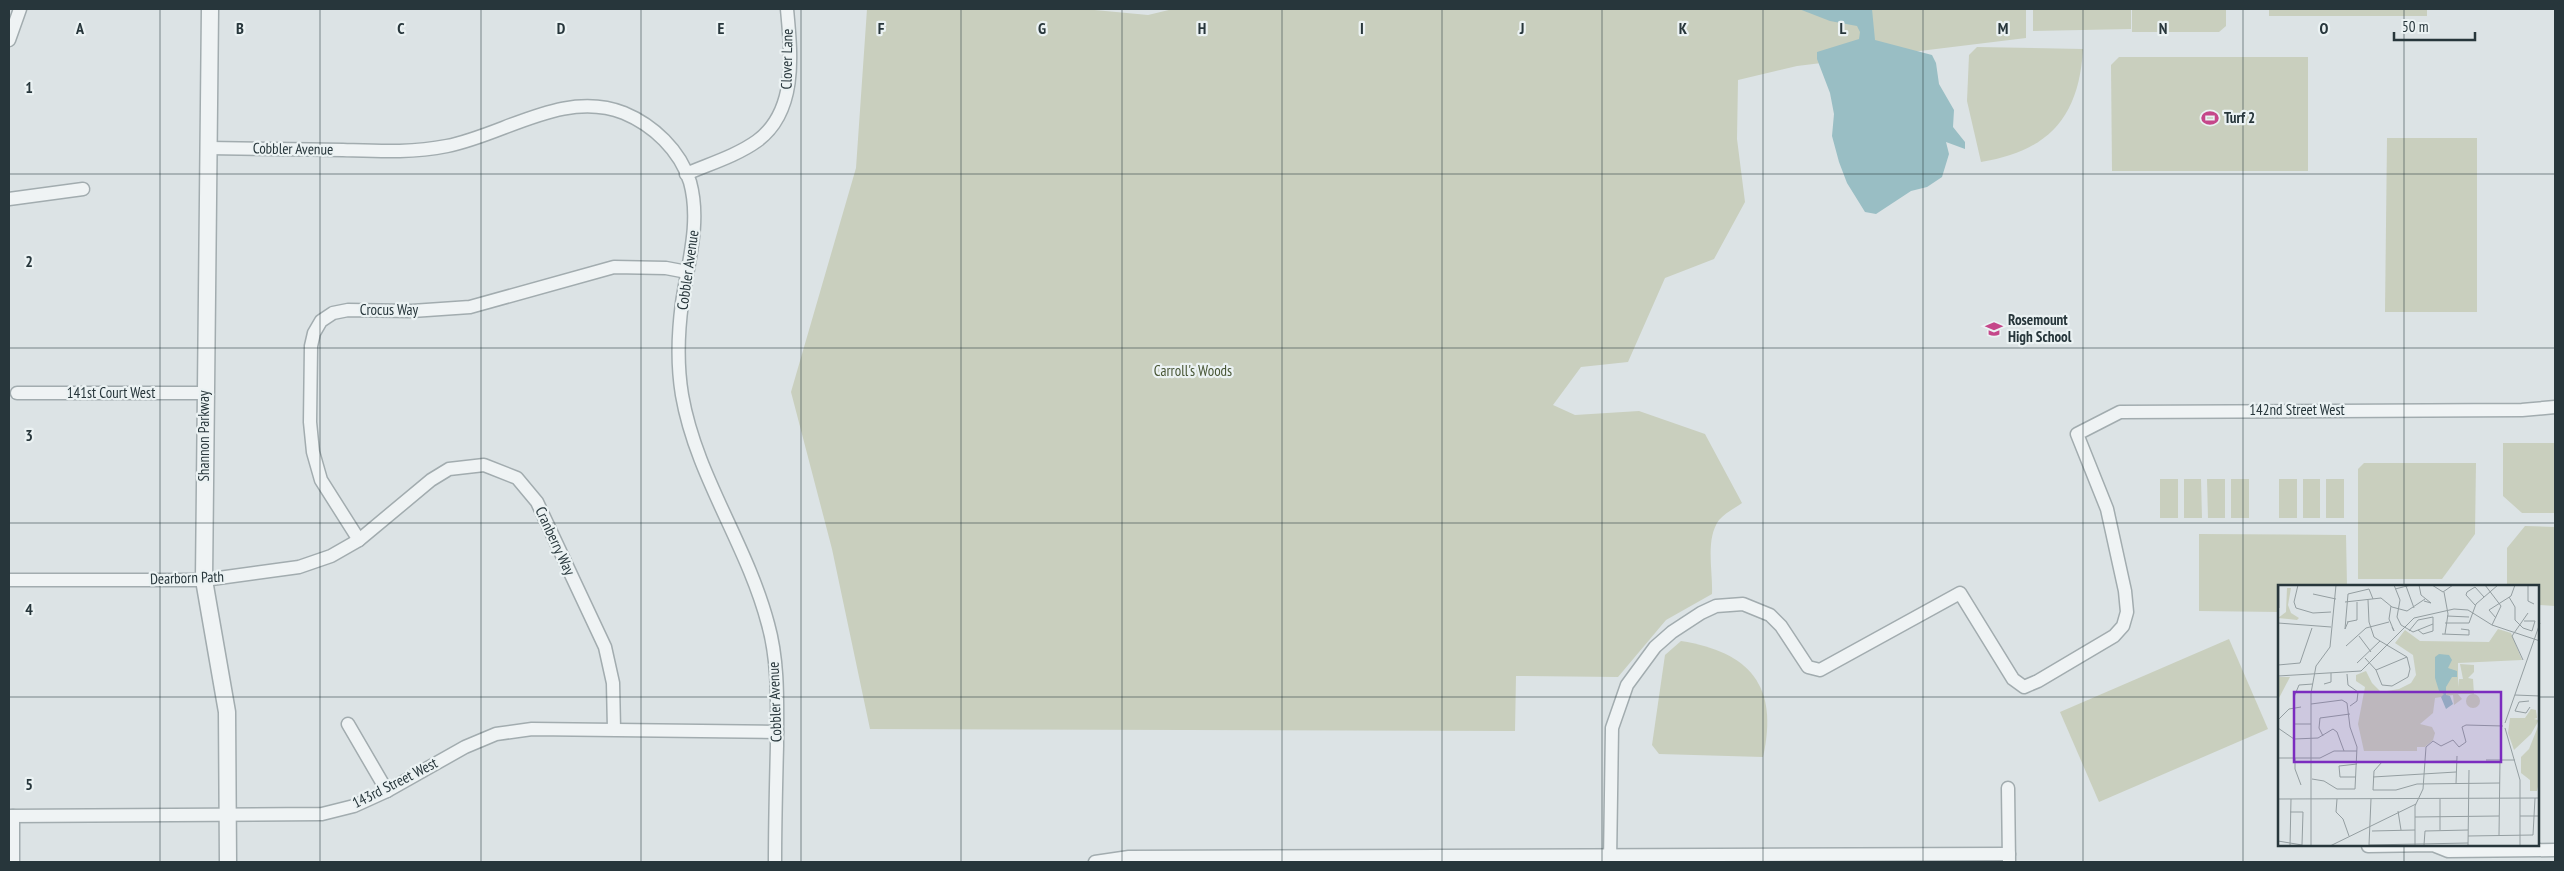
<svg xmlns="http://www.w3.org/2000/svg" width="2564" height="871" font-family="'PT Sans Narrow',sans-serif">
<rect width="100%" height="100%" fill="#dce3e5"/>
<!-- green -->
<g fill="#c9cfbe">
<path d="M867,9H1084L1148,15L1173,9H2026V38L1797,66L1738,80L1737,139L1745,202L1714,259L1665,278L1628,362L1581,367L1553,405L1575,415L1639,411L1705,434L1742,503C1735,508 1725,513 1719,520C1705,539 1713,571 1712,594L1666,620L1618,677L1516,676L1515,731L870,729L832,549L791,392L856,168Z"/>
<path d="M2033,9H2131V29L2033,31Z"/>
<path d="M2132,9H2226V26L2219,32H2132Z"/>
<rect x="2269" y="9" width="158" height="7"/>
<path d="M1977,47L2083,49C2079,117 2049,151 1981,162L1967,101L1969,55Z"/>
<path d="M2119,57H2308V171H2112L2111,65Z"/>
<path d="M2387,138H2477V312H2385Z"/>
<path d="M2503,443H2555V513H2522L2503,496Z"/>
<path d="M2364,463H2476L2475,534L2442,579H2358V469Z"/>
<rect x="2160" y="479" width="18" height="39"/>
<path d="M2184,479H2201L2202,518H2184Z"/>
<path d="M2207,479H2225V518H2208Z"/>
<rect x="2231" y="479" width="18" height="39"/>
<rect x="2279" y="479" width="18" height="39"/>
<rect x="2303" y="479" width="17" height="39"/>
<rect x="2326" y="479" width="18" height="39"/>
<path d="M2525,526L2555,527V606L2538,605V586H2507V548Z"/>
<path d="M2199,534L2346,535L2347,586H2279V612L2199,611Z"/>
<path d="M2229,639L2268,729L2099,802L2060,712Z"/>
<path d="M1681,641C1750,652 1779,686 1763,757L1659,754L1652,745L1665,655Z"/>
</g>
<!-- water -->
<path fill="#99bec4" d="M1799,9H1872L1875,40L1932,55L1936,63L1939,84L1954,110L1953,127L1965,142V149L1946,142L1949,154L1942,177L1927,187L1911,191L1876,214L1865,212L1847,183L1839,162L1832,136L1834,114L1830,93L1817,59V52L1859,39L1860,32L1857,26L1830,21Z"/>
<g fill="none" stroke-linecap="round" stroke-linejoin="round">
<!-- minor casing -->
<g stroke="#a2acaf" stroke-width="15">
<g id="minor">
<path d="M9,40L20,9"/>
<path d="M208,148C253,149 298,149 343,150C377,151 412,153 447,146C504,135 564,89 624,113C653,125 680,150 690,182C701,222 688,263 682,303C678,333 677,365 682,395C696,476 747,544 768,624C779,663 777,705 777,746C776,785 775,823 775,862"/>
<path d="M686,174C709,164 736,156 757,141C798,111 791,53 787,9"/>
<path d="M9,199L83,189"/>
<path d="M17,393H204"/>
<path d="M359,540L321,480L313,452L310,422L311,346L314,333L321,321L333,313L348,310L412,311L470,307L614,267L666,268L687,272"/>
<path d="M9,580H204L299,567L331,556L359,540L431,480L449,469L484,465L517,478L537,502L605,647L613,683L614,729"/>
<path d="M348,724L387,791"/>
<path d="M2008,788L2009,862"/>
<path d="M9,816L322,814L354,806L387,791L465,747L496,734L532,729L777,732"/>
<path d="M2368,846L2433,845L2448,851L2555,850"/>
<path d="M13,862V816"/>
<path d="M1095,862L1129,857L2009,854"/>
<path d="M1610,862L1612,728L1627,685L1655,647L1672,632L1701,613L1716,606L1743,604L1770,615L1781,626L1808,667L1820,670L1960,593L2013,679L2024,687L2038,681L2114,636L2123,626L2127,612L2125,591L2107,509L2077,434L2120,412L2522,410L2555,407"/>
</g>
</g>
<!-- tertiary casing -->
<g stroke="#a2acaf" stroke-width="19">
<path id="tertiary" d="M210,9L204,580L227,712L228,862"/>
</g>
<!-- minor -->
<use href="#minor" stroke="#eff3f4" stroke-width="12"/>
<!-- tertiary -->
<use href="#tertiary" stroke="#eff3f4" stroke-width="16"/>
</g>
<!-- grid -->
<path fill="none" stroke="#27363b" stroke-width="1" stroke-opacity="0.55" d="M160,9V862M320,9V862M481,9V862M641,9V862M801,9V862M961,9V862M1122,9V862M1282,9V862M1442,9V862M1602,9V862M1763,9V862M1923,9V862M2083,9V862M2243,9V862M2404,9V586M9,174H2555M9,348H2555M9,523H2555M9,697H2279M2538,697H2555M2404,845V862"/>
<!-- icons -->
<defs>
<g id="stadium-bare" transform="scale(1.35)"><path d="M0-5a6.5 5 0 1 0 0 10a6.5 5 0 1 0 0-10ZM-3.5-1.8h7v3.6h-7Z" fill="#c5478a" stroke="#ebf2f3" stroke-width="2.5" paint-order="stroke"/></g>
<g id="school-bare" transform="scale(1.35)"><path d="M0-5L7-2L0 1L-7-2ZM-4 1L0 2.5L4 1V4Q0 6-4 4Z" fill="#c5478a" stroke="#ebf2f3" stroke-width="2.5" paint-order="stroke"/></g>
</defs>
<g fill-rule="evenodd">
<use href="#stadium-bare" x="2210" y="118"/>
<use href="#school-bare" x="1994" y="329"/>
</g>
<g text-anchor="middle" stroke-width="4.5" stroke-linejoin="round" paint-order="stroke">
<!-- street labels -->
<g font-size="15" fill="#27363b" stroke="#ebf2f3">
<text transform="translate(787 59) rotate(-89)" y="5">Clover Lane</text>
<text transform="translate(293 149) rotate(1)" y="5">Cobbler Avenue</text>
<text transform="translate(688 270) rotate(-82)" y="5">Cobbler Avenue</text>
<text x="389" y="315">Crocus Way</text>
<text x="111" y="398">141st Court West</text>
<text x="2297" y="415">142nd Street West</text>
<text transform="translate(204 436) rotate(-90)" y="5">Shannon Parkway</text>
<text transform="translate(555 541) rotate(65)" y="5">Cranberry Way</text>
<text transform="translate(187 578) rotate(-2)" y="5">Dearborn Path</text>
<text transform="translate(775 702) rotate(-92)" y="5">Cobbler Avenue</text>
<text transform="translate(395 783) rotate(-27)" y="5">143rd Street West</text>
</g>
<!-- poi labels -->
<g font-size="15" font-weight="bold" fill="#27363b" stroke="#ebf2f3" text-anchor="start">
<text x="2224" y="123">Turf 2</text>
<text x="2008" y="325">Rosemount<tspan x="2008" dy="17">High School</tspan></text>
</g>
<!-- park labels -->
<g font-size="15" fill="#485635" stroke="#ebf2f3">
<text x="1193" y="376">Carroll's Woods</text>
</g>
</g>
<!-- overview -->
<g transform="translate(2278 585)">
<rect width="261" height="261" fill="#dce3e5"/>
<path d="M9,3H13L10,20L13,28L21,33L19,35L0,33L8,27ZM220,44L233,48L244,75L180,78V102L181,94H185L182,79L196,80V87L190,93L195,94L196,109H180L184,114L176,120L175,110L157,113L155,128L142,139L154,142L157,148L155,155L147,162H139V166H86L80,139L87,102L78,96V90L88,86L94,98L103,107L121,104L133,98L138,90L135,70L117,58L127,45L142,56L211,57ZM0,92H12L1,113L0,112ZM188 116a7 7 0 1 1 14 0a7 7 0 1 1-14 0ZM253,124L258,125L259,133L256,134L261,135L253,149L236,165L230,148L232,133H247ZM261,139L262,193L259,206H252V195L243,188V172L251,164Z" fill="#c9cfbe"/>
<path d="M161,69L171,70L174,75L170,83L179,86V92H174L168,102V110L172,111L175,119L168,124L163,112L166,109L161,106L157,93V72Z" fill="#99bec4"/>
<path fill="none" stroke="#949ea1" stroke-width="1" d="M20,0L16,17L18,23L35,28L53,27M116,0L122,15L119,32L123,40L135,47L155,39M141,0L143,10L153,18L146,16M154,0L165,7L175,0M207,0L223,21L214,40M250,0V16L256,19M1,1V23M128,1L136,23M117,4L133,0M166,7L170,29L167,49M35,9L58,14M231,12L237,22V35L245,43L254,46L257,36H246M90,15L91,37L96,52L102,56M67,17L103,13L114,22L129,26L147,14M197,20L188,10L189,7L197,2L206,12M113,21L111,34L116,46L114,42M169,31L191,32M218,33L211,25L233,11L237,0M69,37L79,35V17M70,37L67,44L70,9L91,4L95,14M0,38L53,42M167,38H191L198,19L220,0M131,46L140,35L155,32V46L145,49L140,45M164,49L191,50V45L183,44M81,51L93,67M68,61L88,43L111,37M87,73L98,85L104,100L114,101L130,92L132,84L129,72L102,56M245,75L234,51L250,28M79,78L102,56M0,80L22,78L34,43M98,85L129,72M69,89L70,100L80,107L79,116L72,121M0,91L83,86L136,33L176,24L190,25L214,40L262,56M46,99L53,97V88M237,110L262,111M16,112L21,100L35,99M251,116L241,117L237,126L248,128L252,122M33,119L64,115L69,118L72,142L79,162L77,204H59L46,196L34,194M0,135L11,124L23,122M227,138L262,38M17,139H33M0,143L16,154L40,153L55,144L59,147L66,166M227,143L242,195V261M45,151L41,143L42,133L72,129M0,173H42L56,166H79M17,173V184L23,200M208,175H237M179,176L104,177L96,186L95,205H118L139,199L222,198M78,192H62L61,181L79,179M95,192L178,187M178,199L179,171M0,214L262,213M59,214L58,227L65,234L71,251M93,214L91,260L190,258M120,226L123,245M242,231H262M137,232L221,231M162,245V214M94,246L137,245M221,250L222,176M190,251L255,250L257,213M0,256L24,260L25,227H12M146,260L147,246L190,245M12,261L13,214M33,261V108L38,81L52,62L58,0M52,261L138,219M137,261V221L145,204L148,162L155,156L163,161L175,155L181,162L188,157L184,142L188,140L225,141M190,261L191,185"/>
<path fill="#7b2cbf" fill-opacity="0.15" stroke="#7b2cbf" stroke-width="2.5" d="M16,107H223V177H16Z"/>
<rect width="261" height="261" fill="none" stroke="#27363b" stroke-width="2.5"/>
</g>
<g font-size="16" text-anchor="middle" font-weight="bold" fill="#27363b" stroke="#ebf2f3" stroke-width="4.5" stroke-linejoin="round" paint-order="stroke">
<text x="80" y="34">A</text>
<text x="240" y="34">B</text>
<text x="401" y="34">C</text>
<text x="561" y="34">D</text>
<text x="721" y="34">E</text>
<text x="881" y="34">F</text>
<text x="1042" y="34">G</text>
<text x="1202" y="34">H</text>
<text x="1362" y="34">I</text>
<text x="1522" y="34">J</text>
<text x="1683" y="34">K</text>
<text x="1843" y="34">L</text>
<text x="2003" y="34">M</text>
<text x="2163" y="34">N</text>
<text x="2324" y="34">O</text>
<text x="29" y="93">1</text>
<text x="29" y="267">2</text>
<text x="29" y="441">3</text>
<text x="29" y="615">4</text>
<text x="29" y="790">5</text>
</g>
<!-- border -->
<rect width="2564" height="871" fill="none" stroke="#27363b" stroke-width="20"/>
<!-- scale -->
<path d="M2394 32v8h81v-8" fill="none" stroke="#27363b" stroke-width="2.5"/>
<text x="2402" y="32" font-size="15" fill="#27363b" stroke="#ebf2f3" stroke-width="4" paint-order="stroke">50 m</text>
</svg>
